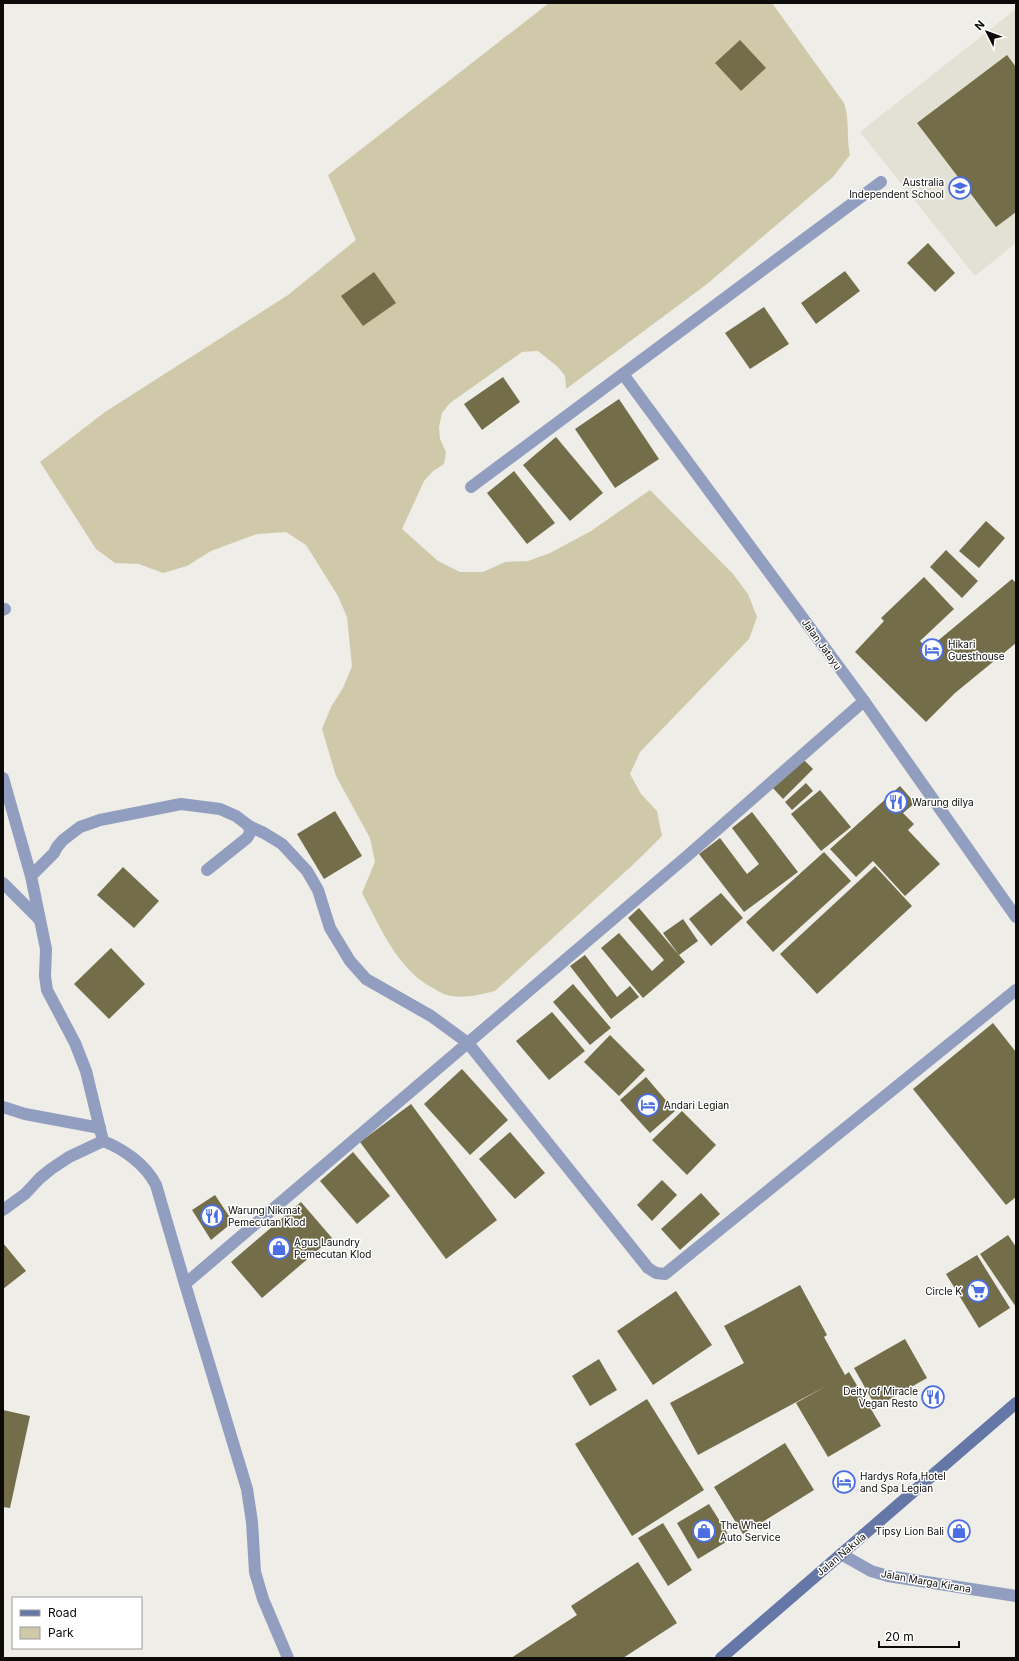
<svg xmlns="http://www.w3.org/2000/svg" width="1019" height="1661" font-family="Inter,sans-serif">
<rect width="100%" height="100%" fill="#eeede7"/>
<!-- built -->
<path fill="#e3e1d4" d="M1016,9V243L975,276L860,132Z"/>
<!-- green -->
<path fill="#cfc9a9" d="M549,3H772L844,103C850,120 846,138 850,155L833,177L707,284L566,389L565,376L558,367L538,351L522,352L450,403L442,413L439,427L440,439L446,452L444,464L433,471L424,481L402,529L438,561L460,572H483L505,562L528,561L550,553L591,531L650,490L733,574L748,594L757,617L749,639L640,752L630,774L641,794L657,811L662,836L638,860L495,991C479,995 463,999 447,995C442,994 437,990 433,988C397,969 381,928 362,893L375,862L370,838L336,776L322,729L331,707L343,688L352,666L347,617L338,596L306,545L286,532L257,534L211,551L187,566L163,573L139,564L115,563L96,549L40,462L105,412L288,295L356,240L328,175Z"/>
<!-- building -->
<g fill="#736d49">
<path d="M740,40L766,68L741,91L715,63Z"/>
<path d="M1007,55L1016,67V212L996,227L917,123Z"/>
<path d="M928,243L955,273L935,292L907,263Z"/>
<path d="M845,271L860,291L816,324L801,303Z"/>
<path d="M374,272L396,303L363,326L341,296Z"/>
<path d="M764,307L789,344L750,369L725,333Z"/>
<path d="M503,377L520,402L482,430L464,404Z"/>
<path d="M619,399L659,459L615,488L575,429Z"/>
<path d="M556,437L603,493L570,521L523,465Z"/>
<path d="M514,471L555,523L527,544L487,493Z"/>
<path d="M986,521L1005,538L979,568L959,551Z"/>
<path d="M946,550L978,581L962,598L930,567Z"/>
<path d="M924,577L954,609L920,641L928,649L1012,579L1016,583V643L955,693L926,722L855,652L884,621L881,618Z"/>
<path d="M801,757L813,769L783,799L771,786Z"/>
<path d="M806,783L813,791L792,810L785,802Z"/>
<path d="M900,786L915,803L903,813L914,824L908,830L940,864L905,896L873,861L856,877L830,849Z"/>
<path d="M820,790L851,827L821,851L791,814Z"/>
<path d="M335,811L362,856L324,879L297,834Z"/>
<path d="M752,812L798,872L744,912L699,854L720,838L747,874L759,864L732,828Z"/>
<path d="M824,852L851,881L773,952L746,922Z"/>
<path d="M875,866L912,906L817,994L780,954Z"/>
<path d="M123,867L159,901L134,928L97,895Z"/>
<path d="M721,893L743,918L711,946L689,919Z"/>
<path d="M639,908L685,962L643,998L601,948L619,933L652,971L664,960L628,918Z"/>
<path d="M683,919L698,941L679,955L663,933Z"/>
<path d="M111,948L145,984L109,1019L74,984Z"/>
<path d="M585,955L617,997L630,986L639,997L611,1019L570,966Z"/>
<path d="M573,984L611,1028L590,1045L553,1002Z"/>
<path d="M552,1012L585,1051L549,1080L516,1041Z"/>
<path d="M993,1023L1016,1052V1197L1006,1205L913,1089Z"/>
<path d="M610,1035L645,1070L619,1096L584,1062Z"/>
<path d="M462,1069L508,1120L470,1155L424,1104Z"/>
<path d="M646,1077L675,1111L650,1133L620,1100Z"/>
<path d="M411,1104L497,1220L446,1259L360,1142Z"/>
<path d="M682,1111L716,1145L687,1175L652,1140Z"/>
<path d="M510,1132L545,1173L515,1199L479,1159Z"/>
<path d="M353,1152L390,1196L357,1224L320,1181Z"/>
<path d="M662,1180L677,1195L652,1221L637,1205Z"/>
<path d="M701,1193L720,1214L680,1250L661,1229Z"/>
<path d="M215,1195L233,1222L211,1240L192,1210Z"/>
<path d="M301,1202L332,1238L262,1298L231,1262Z"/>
<path d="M1008,1235L1016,1247V1307L980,1254Z"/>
<path d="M3,1243L26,1271L3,1289Z"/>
<path d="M977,1255L1010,1308L979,1328L946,1274Z"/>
<path d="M800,1285L827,1335L824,1337L845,1375L849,1372L881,1426L828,1457L796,1403L828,1385L698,1455L670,1403L744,1363L724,1326Z"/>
<path d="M676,1291L712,1345L653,1385L617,1331Z"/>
<path d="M905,1339L927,1378L876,1407L854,1368Z"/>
<path d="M599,1359L617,1390L590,1406L572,1376Z"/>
<path d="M647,1399L704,1490L632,1536L575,1444Z"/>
<path d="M3,1410L30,1416L10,1508L3,1507Z"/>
<path d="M785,1443L814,1490L743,1534L714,1487Z"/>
<path d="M709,1504L731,1539L698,1559L677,1523Z"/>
<path d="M663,1523L692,1570L668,1586L638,1538Z"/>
<path d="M638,1562L677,1623L623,1658H511L577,1615L571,1606Z"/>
</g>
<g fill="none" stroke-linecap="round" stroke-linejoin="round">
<!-- street -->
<g stroke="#919ebf" stroke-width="12">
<path d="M623,374L864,701L1016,917"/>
<path d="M471,487L881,182"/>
<path d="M3,610L5,609"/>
<path d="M3,778L31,876"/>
<path d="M249,826L264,833L282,844L307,871L318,890L330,928L350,961L366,979L431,1016L468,1043L648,1268L656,1273L665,1274L1016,990"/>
<path d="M3,883L40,920"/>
<path d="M3,1107L25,1114L100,1128"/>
<path d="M3,1210L25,1194L40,1178L51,1169L69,1157L103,1141"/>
<path d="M185,1284L156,1185C146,1165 124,1149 103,1141L86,1071L75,1043L47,990L45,976L46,949L31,876L54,853L57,847L63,840L80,827L100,820L181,804L220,809L236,816L249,826L250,833L247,838L207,870"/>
<path d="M841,1554L871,1571L888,1576L1016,1596"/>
<path d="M288,1658L263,1599L255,1572L252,1522L247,1489L185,1284L686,857L864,701"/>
</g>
<!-- secondary -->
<path stroke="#6577a6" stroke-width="12" d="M721,1658L1016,1403"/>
</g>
<!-- icons -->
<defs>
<g id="school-ring" transform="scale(1.15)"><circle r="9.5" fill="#fff" stroke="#4b6ee2" stroke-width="1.5"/><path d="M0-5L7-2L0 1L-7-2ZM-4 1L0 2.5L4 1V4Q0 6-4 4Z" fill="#4b6ee2"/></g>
<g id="hotel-ring" transform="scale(1.15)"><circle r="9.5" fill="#fff" stroke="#4b6ee2" stroke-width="1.5"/><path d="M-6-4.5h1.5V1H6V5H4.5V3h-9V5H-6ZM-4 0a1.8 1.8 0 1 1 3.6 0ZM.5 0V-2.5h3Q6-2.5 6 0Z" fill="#4b6ee2"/></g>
<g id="restaurant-ring" transform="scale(1.15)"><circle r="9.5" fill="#fff" stroke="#4b6ee2" stroke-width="1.5"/><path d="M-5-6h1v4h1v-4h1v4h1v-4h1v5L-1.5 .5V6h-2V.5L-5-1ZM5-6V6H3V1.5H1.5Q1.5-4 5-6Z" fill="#4b6ee2"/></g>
<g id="shop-ring" transform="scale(1.15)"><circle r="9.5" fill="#fff" stroke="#4b6ee2" stroke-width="1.5"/><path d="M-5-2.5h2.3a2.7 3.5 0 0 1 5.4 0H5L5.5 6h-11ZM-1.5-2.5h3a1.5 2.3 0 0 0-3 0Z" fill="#4b6ee2"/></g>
<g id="supermarket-ring" transform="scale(1.15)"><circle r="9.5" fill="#fff" stroke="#4b6ee2" stroke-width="1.5"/><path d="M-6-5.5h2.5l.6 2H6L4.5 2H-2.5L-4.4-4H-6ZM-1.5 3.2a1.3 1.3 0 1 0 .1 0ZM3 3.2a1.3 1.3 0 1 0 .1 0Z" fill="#4b6ee2"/></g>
</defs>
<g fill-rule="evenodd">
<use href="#school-ring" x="960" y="188"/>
<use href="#hotel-ring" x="932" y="650"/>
<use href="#restaurant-ring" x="896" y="802"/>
<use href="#hotel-ring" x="648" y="1105"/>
<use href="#restaurant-ring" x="212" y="1216"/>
<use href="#shop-ring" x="279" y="1248"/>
<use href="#supermarket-ring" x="978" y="1291"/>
<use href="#restaurant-ring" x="933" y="1397"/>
<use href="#hotel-ring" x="844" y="1482"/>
<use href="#shop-ring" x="704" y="1531"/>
<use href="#shop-ring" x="959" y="1531"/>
</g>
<g text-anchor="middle" stroke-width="3" stroke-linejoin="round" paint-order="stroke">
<!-- poi labels -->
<g font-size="10" fill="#0c0b09" stroke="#fff" text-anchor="start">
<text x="944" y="186" text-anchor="end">Australia<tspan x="944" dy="12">Independent School</tspan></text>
<text x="948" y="648">Hikari<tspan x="948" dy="12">Guesthouse</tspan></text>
<text x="912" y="806">Warung dilya</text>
<text x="664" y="1109">Andari Legian</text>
<text x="228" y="1214">Warung Nikmat<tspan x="228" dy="12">Pemecutan Klod</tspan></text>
<text x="294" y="1246">Agus Laundry<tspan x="294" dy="12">Pemecutan Klod</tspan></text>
<text x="962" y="1295" text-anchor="end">Circle K</text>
<text x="918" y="1395" text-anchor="end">Deity of Miracle<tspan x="918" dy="12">Vegan Resto</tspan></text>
<text x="860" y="1480">Hardys Rofa Hotel<tspan x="860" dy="12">and Spa Legian</tspan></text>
<text x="720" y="1529">The Wheel<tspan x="720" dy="12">Auto Service</tspan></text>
<text x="944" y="1535" text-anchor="end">Tipsy Lion Bali</text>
</g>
<!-- street labels -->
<g font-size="10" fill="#0c0b09" stroke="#fff">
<text transform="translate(822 644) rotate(54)" y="4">Jalan Jatayu</text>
<text transform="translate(841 1554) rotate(-40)" y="4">Jalan Nakula</text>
<text transform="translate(926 1581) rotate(10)" y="4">Jalan Marga Kirana</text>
</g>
</g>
<!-- border -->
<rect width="1019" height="1661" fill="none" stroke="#0c0b09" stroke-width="8"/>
<!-- legend -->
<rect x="12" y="1597" width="130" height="52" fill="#ffffff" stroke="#9e9d9d"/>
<rect x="20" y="1610" width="20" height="6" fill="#6577a6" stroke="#9e9d9d"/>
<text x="48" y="1617" font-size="12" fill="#0c0b09">Road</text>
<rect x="20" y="1627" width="20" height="12" fill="#cfc9a9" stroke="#9e9d9d"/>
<text x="48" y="1637" font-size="12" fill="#0c0b09">Park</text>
<!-- north arrow -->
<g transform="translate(987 32) rotate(312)" stroke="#ffffff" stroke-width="3" paint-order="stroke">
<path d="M0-3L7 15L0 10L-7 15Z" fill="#0c0b09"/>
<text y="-6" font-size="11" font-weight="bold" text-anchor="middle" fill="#0c0b09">N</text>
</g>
<!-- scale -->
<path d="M879 1641v6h80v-6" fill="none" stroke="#0c0b09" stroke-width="2"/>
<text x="885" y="1641" font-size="12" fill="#0c0b09" stroke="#ffffff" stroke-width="3" paint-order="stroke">20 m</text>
</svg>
